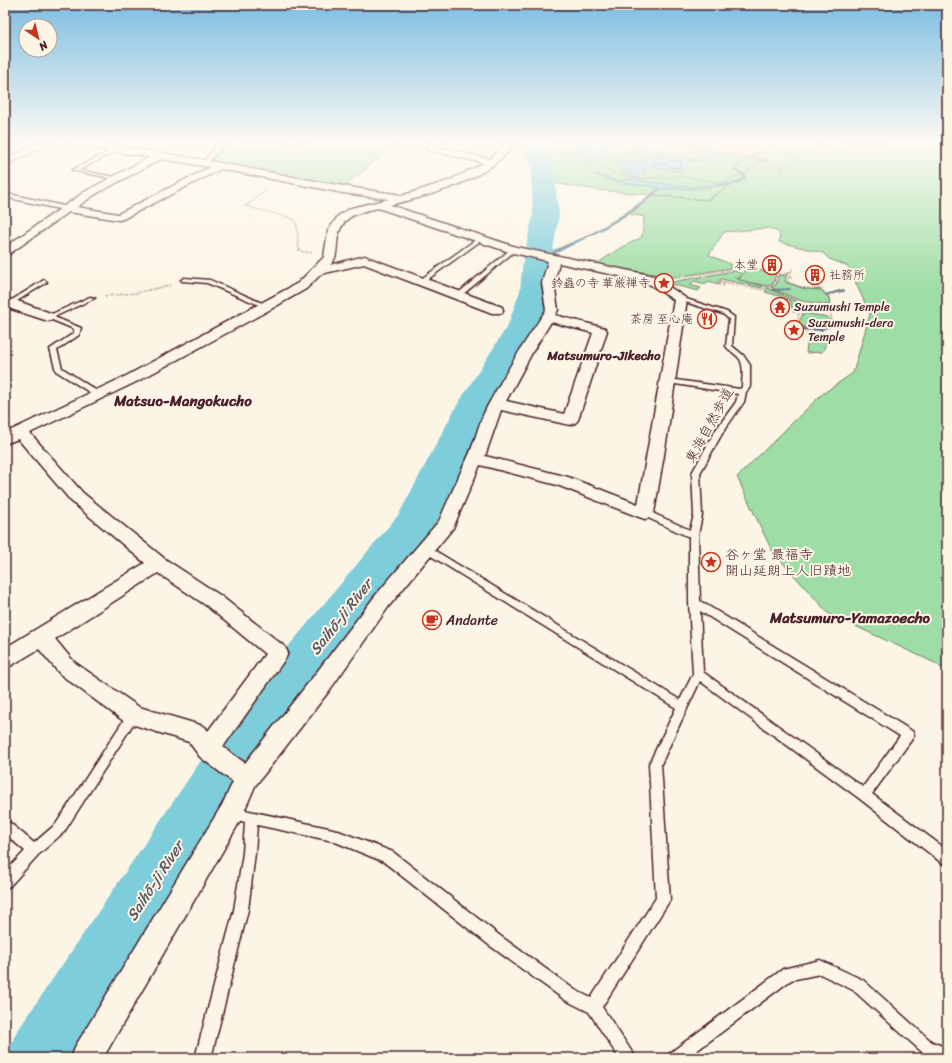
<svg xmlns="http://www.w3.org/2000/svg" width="952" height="1063" font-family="Sriracha,'Klee One',sans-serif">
<rect width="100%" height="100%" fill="#fcf5e5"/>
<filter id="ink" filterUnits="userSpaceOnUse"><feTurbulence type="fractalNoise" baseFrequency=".025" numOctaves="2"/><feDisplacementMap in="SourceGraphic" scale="8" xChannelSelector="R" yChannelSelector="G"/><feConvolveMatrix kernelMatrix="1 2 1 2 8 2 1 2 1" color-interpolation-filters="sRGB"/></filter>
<g filter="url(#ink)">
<!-- green -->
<g fill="#9edda5" stroke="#747e68">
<path d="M230,142H399L343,187L210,161L224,145Z"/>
<path d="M536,142H716L707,148L762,163L754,156L768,145L761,142H947V672L935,663L829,614L772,551L737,477L821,395L853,373L870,314L848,266L829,259L823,253L779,242L780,233L769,228L724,232L709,255L730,264L731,268L675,277L603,266L598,263L617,250L642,237L644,217L630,214L654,195L708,200L728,187L706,200L598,190L552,183L547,163Z"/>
<path d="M745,269L749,270L750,269L776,274L773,284L767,286L739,280Z"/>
<path d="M734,271L741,273L739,279L734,277L739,280L763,286L762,288L721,279L718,281L720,285L709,281L705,284L694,281L690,285L701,288L698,291L667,283Z"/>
<path d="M787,273L785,282L806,289L821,290L829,298L830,305L802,301L777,291L771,287L776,285L779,275L786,276Z"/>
<path d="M767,288L797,302V312L793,311L790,301L779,296L765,292Z"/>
<path d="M803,313L828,317L834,325L821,329L798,328V325Z"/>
<path d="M808,335L825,336C826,342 826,347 822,352L806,353Z"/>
</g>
<!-- water -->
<path fill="#7ecdda" stroke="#698794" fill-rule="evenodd" d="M575,142H626L604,148L608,151L606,153L608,155L619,156L635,149L645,146L635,142H667L668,143L658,149L661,153L688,160L699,159L696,156L699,153L696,148H700L728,156L729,159L722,161H689L686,164V168C673,177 658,162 644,169L645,172L637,176L641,181L688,187L717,185L716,186L697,189H659L655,187L622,183L606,180L594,174L619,181L633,179V175L623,172L617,162C614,161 611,159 607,158C600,158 597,167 585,162L581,154L577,151ZM649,148L656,152V154C645,161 631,164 620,159V157Z"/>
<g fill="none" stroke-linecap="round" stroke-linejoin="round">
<!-- shore -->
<path stroke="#5f6571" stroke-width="1" d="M658,157L681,162L682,165L676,168L655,163L654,160Z"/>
<!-- stream -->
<g fill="#698794" fill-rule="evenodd">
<path d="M687,142H691L698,148L695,149Z"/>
<path d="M762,147L765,148L753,157L768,160V162L765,163L764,161L750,158L736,169L745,174L747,178C739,186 727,187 716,186V184H717L732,183L743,178L742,176L732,169Z"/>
<path d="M658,188L661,189L633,212L602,230L539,262L535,261C546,252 568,244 582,238C609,224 634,208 658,188Z"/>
<path d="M789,288L791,289V290L773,291L771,290L773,289Z"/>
<path d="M843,289L845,290V291L827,295L825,294Z"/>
<path d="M792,326L821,327L824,329L821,331L790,329L789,328Z"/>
</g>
<!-- river -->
<path fill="#7ecdda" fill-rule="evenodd" d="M518,142H540L553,166L559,215L551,261L550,291L540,325L492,407L436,523L430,534L274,743L82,1058H5L16,1033L236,709L399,514L456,407L508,325L520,291L523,261L533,215L531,166Z"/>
<!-- lane casing -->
<g stroke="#4a1f2b" stroke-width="3">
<g id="lane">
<path d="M16,142H23L5,150V147Z"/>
<path d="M222,142H228L220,148L207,164H203V162L216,146Z"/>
<path d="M116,148L118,150L79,170L119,178V180L72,170Z"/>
<path d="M5,193L68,207L71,209L68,211L5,197Z"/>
<path d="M478,238L483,239L424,282H420V280Z"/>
<path d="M511,249L516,250L461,296H457V294Z"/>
<path d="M184,278L210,280L269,306L264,307L207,283L182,281L181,280Z"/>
<path d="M44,280L47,282L46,283L12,304L7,303Z"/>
<path d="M90,297L95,298L54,317L81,328L79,335L57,350L62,368L100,393L101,395L97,397L56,371L50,349L74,333V329L45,317Z"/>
<path d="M679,298H683L727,312L734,317L732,346L743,355L750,365V387L746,392L744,402L723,432L700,473L702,515L698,535L700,601L912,731L914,735L912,739L872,794L947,850V864L942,863L860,799L700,681L661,764L670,900L602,1007L636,1058H619L589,1012L565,1000L489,945L384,862L333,841L257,825L255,853L248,910L211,1058H195L234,910L243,853L245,822L227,817L225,813L227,809L231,807L333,829L393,852L499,935L575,990L591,998L656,898L649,764L676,708L423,551L421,549L423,547H429L680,700L693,674L689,602V537L642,515L641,513L645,510L648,511L690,530L694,515L692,473L715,431L736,402L738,394L669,383L665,381L669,379L740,389L742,387C742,378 745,364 738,357C734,353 729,351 726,346L729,319L723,314L679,300ZM700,611L900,736L863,787L703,672Z"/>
<path d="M133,710L137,712L139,715L137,718L64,832L38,855L10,886L5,888V872L25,851L5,834V820L9,822L34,843L56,824L129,712Z"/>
<path d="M820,960L863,980L932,1042L947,1048V1058H936L922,1052L853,990L820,974L791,980L687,1058H667L670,1053L783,969Z"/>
</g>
</g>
<!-- street casing -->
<g stroke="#4a1f2b" stroke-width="3">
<g id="street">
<path d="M39,142H51L5,166V159Z"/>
<path d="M69,142C102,142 136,149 168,154C244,166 319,184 396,194L401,196L448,181L484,163L428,150L426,148L432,142H442L438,147L490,159L507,142H516C487,181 435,194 390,205L516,247L654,276L687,299L667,437L654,513L651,517L645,519L639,517L557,485L480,465L453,528L389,606L329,691L255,786L240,821L103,1058H71L75,1047L222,805L233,782L200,757L189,742L125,722L60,674L39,649L12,665L5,668V648L145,563L71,501L18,439L5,444V433L126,376L298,283L324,257L328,231L338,216L351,208L389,199L343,193L221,169L123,219L119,220L69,212L9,254L5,255V247L86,191L150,157L73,145ZM161,159L210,167L118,214L77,207L94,195ZM378,208L509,252L548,261L542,283L546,310C525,341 505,374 487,407C477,426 474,449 463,467L439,521L375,596L313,677L245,763L223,747L285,659L288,653L285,647L221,596L165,559L83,493L30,433L136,382L271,309L306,289L321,274L364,264L492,313H502L503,310L502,307L369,258L365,256L330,265C337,258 336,253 337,244C339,217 354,213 378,208ZM559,263L646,282L674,300L638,504L568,477L485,456L501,410L570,425L575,423L578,420L607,331L605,328L555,315L558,310L554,283ZM551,322L593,333L564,414L506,401L533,351ZM158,573L207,606L265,654L208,731L205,727L197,724L139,707L74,662L55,639Z"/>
<path d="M5,299L15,300L53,314L55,317L53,320L48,321L5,307Z"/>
</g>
</g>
<!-- path-far1 -->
<g stroke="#4a1f2b" stroke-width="1.5" stroke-dasharray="0.5 1.5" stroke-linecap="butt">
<path d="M564,142L570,146L567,151L585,166L640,179L680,176L714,182H725L748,172L760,160"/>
<path d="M680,142L684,145L708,147L779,165L781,163L785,164L781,168C795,164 798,153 806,142"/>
<path d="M813,142L819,145"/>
<path d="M818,142L820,146L830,148"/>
<path d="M636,147L642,150"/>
<path d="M709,147L716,142"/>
<path d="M629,150L635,153"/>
<path d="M577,152L597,148H609"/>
<path d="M655,152H662"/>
<path d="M623,153L628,155"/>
<path d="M692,159L695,161"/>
<path d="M616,162L624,160"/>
<path d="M266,191L245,206L294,219C300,229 296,240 300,251"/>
</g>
<!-- path -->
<g stroke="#4a1f2b" stroke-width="2" stroke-dasharray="0.5 2" stroke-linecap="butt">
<path d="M299,250L300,251L312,253"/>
<path d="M741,266L743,267"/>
<path d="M749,268L785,275L786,272L790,273"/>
<path d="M792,269L787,282L803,288L821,289L830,298L831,318L836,325L822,330H803"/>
<path d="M778,274L774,284L769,287L801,303L796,329"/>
<path d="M789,277L793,278"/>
<path d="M679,278L736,269"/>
<path d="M723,286L724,284L720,281L763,290L765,287H769"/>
<path d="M827,295L846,291"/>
<path d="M105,296L136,293L171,285"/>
<path d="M793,312L800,313"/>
<path d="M805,331L810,335"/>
</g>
<!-- lane -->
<use href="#lane" fill="#fcf5e5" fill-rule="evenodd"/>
<!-- street -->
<use href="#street" fill="#fcf5e5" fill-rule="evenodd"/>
</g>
</g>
<!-- sky -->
<linearGradient id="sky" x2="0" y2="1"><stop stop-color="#7dbee2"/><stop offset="0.49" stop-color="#fefaf3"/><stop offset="1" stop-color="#fefaf3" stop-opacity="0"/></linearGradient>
<rect width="952" height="291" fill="url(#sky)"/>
<!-- icons -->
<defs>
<g id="building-ring" transform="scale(1)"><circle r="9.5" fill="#fcf5e5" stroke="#c8321e" stroke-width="1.5"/><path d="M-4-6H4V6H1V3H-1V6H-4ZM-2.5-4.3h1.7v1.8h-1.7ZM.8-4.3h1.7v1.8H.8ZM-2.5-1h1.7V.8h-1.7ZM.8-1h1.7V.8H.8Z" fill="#c8321e"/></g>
<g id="sight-ring" transform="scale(1)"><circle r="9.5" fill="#fcf5e5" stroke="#c8321e" stroke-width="1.5"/><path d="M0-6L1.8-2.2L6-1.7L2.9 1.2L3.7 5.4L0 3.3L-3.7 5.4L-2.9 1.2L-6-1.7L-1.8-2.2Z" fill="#c8321e"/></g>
<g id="temple-ring" transform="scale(1)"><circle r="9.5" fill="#fcf5e5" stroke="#c8321e" stroke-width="1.5"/><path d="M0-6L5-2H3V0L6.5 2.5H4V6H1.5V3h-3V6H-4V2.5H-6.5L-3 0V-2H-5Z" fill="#c8321e"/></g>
<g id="restaurant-ring" transform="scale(1)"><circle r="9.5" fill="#fcf5e5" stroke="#c8321e" stroke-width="1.5"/><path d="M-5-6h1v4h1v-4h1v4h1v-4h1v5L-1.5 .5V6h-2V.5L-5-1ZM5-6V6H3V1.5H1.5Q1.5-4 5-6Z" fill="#c8321e"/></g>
<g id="cafe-ring" transform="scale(1)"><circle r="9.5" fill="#fcf5e5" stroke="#c8321e" stroke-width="1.5"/><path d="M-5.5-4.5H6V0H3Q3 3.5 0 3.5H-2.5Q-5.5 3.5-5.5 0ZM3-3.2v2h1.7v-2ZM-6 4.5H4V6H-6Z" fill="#c8321e"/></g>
</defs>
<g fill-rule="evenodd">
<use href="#building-ring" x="772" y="265"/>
<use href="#building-ring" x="815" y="275"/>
<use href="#sight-ring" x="664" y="283"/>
<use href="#temple-ring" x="780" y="307"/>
<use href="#restaurant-ring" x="707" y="319"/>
<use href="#sight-ring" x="794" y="330"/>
<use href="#sight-ring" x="711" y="562"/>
<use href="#cafe-ring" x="432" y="620"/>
</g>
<g text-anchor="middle" stroke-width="4" stroke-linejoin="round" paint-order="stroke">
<!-- far-poi labels -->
<g font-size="12" fill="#4a1f2b" stroke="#fcf5e5" text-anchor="end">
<text x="758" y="269">本堂</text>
<text x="829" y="279" text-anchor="start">社務所</text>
<text x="650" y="287">鈴蟲の寺 華厳禅寺</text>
<text x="794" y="311" text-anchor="start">Suzumushi Temple</text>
<text x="693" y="323">茶房 至心庵</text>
<text x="808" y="327" text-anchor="start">Suzumushi-dera<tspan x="808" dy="14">Temple</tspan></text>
</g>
<!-- far-neighbourhood labels -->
<g font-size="13" font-weight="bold" fill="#4a1f2b" stroke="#fcf5e5">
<text x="604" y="360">Matsumuro-Jikecho</text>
</g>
<!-- street labels -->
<g font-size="14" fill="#4a1f2b" stroke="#fcf5e5">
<text transform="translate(709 425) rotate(-61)" y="5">東海自然歩道</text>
</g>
<!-- poi labels -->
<g font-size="14" fill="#4a1f2b" stroke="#fcf5e5" text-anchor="start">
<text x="725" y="559">谷ヶ堂 最福寺<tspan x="725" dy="16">開山延朗上人旧蹟地</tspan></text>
<text x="446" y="625">Andante</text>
</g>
<!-- neighbourhood labels -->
<g font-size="15" font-weight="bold" fill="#4a1f2b" stroke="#fcf5e5">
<text x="183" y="406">Matsuo-Mangokucho</text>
<text x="850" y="623">Matsumuro-Yamazoecho</text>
</g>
<!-- water labels -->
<g font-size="15" font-style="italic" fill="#5a5360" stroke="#fcf5e5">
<text transform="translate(341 617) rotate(-52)" y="5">Saihō-ji River</text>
<text transform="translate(155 881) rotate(-57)" y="5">Saihō-ji River</text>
</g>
</g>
<!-- margin -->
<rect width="952" height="1063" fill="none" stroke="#fcf5e5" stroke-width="20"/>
<rect x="10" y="10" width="932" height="1043" fill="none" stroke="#4a1f2b" stroke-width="1.5" filter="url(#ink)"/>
<!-- north arrow -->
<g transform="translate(38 38) rotate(145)"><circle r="19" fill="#fcf5e5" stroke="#b59f9b"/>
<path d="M0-3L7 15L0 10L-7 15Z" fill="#c8321e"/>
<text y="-6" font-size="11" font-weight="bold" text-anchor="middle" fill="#4a1f2b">N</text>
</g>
</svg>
